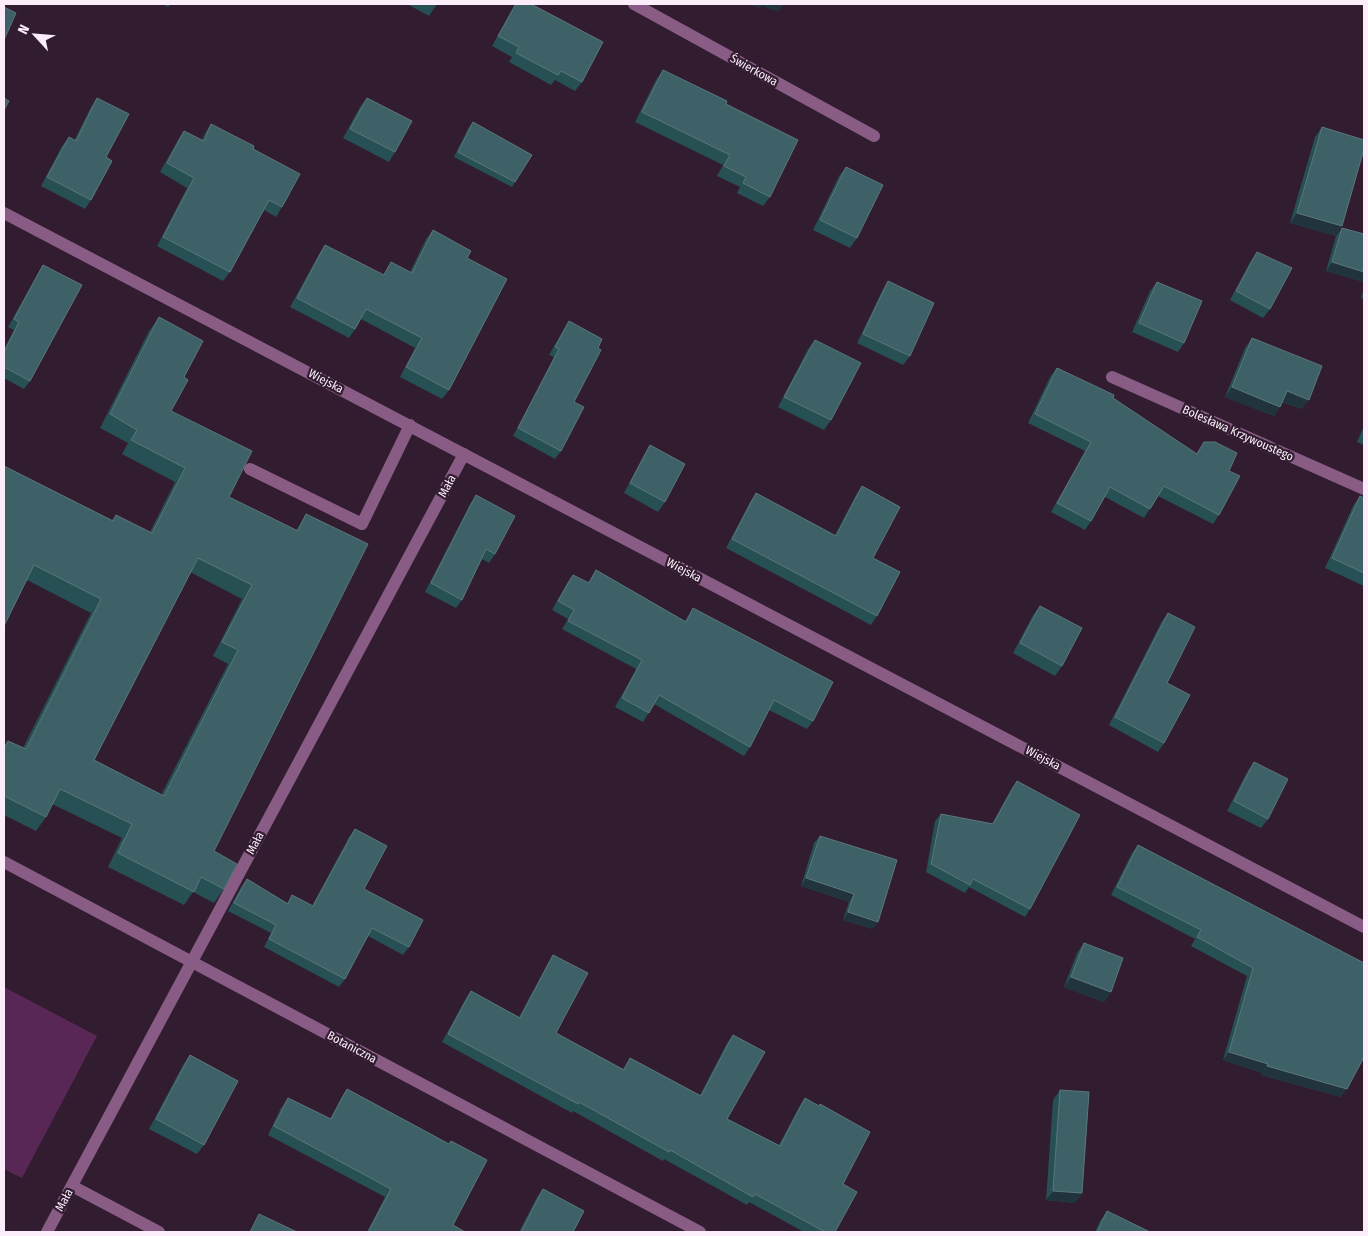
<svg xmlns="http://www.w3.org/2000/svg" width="1368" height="1236" font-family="'Fira Sans Condensed',sans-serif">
<rect width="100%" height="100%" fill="#311c30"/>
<!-- green -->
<path fill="#582756" d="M4,987L97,1036L22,1178L4,1169Z"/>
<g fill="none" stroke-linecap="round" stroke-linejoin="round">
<!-- service -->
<path stroke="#895c86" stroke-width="12" d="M250,469L362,524L410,425"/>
<!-- minor -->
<g stroke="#895c86" stroke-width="12">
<path d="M634,4L874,136"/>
<path d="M4,213L1364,927"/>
<path d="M1112,377L1364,489"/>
<path d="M4,862L700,1232"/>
<path d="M72,1186L159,1232"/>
<path d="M47,1232L464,454"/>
</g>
</g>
<!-- wall -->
<g fill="#265054" fill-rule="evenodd">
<path d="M163,4H171L168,7Z"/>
<path d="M407,4H437L429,16Z"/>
<path d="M515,4H531L582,82L575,91L555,80L551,85L509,62L512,57L492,46Z"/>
<path d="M663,70L726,104L770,197L763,206L737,193L740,187L717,176L723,165L635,122L656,80Z"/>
<path d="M97,98L106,157L91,200L85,209L41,186L62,146L69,137L74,141L91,107Z"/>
<path d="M367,98L395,152L389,162L343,138L360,107Z"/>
<path d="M473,122L515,182L512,187L454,157L469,127Z"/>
<path d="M211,124L253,149L282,207L276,217L264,210L230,272L223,281L157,246L187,188L160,172L178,140L184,131L202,140L205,133Z"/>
<path d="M1322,127L1336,236L1290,223L1315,137Z"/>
<path d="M846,167L857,238L850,248L813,230L839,176Z"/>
<path d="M1342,228L1364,234V282L1326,271L1336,236Z"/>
<path d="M433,230L467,258L449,390L442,399L400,377L415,348L361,319L355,329L349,338L290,307L319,254L325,245L383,275L391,262L410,272L426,239Z"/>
<path d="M1257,252L1270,309L1263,318L1230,300L1250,262Z"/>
<path d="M43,265L30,381L24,389L4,378V349L14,330L8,327L38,273Z"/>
<path d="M888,281L910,356L903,365L857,343L882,291Z"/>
<path d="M1157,282L1184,343L1178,352L1132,332L1150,291Z"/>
<path d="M1364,288V299L1361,298Z"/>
<path d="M159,317L184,377L171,411L229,497L296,530L306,514L214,851L224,889L214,903L193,892L184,905L108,867L122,838L52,804L46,817L36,831L4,815V746L8,741L23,748L91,613L27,580L4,466L112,520L116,515L150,532L175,482L122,454L128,443L100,428L149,331ZM190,572L242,599L213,656L228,664L161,795L94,760Z"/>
<path d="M569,321L574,402L561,451L555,459L513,436L554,357L549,355L564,329Z"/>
<path d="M1252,338L1302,409L1282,402L1274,416L1225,397L1245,348Z"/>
<path d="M815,340L831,420L824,430L778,407L808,349Z"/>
<path d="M1057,368L1113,398L1196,454L1204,442L1229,471L1219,515L1213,524L1158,496L1144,518L1105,497L1091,521L1085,530L1051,512L1085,451L1028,423L1050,377Z"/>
<path d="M1364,426V445L1357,442Z"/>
<path d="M650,445L665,502L658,512L624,493L644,455Z"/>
<path d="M862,486L873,558L877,616L871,625L726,548L750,502L756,493L835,535L856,495Z"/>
<path d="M476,495L495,554L489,563L482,559L462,600L456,608L425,592L470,504Z"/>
<path d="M1360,496L1364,498V586L1325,568L1353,506Z"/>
<path d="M596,570L685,621L693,608L813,721L807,729L769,710L750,747L744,756L654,704L643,722L615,707L636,669L562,629L568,619L552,610L567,583L573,575L588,583Z"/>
<path d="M1040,606L1062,666L1055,676L1013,653L1033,615Z"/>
<path d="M1168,613L1167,683L1164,743L1158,752L1109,725L1162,621Z"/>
<path d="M1254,762L1268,819L1261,828L1227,811L1247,772Z"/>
<path d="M1017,781L1030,909L1025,917L969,887L965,893L926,872L935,821L941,814L992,824L1011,789Z"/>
<path d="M355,829L364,889L409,947L403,955L368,936L345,979L339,987L264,947L271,933L228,911L241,887L247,879L287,903L292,895L312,906L349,837Z"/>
<path d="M820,836L873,929L843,920L849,902L801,886L814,843Z"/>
<path d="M1138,845L1364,963L1341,1097L1261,1075L1262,1073L1223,1060L1247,976L1191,946L1195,939L1111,895L1132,853Z"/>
<path d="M1084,943L1111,992L1104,1002L1064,987L1077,953Z"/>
<path d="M553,955L556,1033L623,1069L630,1058L700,1095L727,1043L733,1035L727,1119L779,1145L799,1107L805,1098L843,1184L835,1232H804L749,1202L747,1205L664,1159L663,1161L573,1111L572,1113L442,1042L465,1000L471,991L519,1017L548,963Z"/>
<path d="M190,1055L204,1145L197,1154L149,1129L183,1065Z"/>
<path d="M347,1089L449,1144L451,1141L453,1225L465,1232H367L385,1197L268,1135L281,1108L287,1100L330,1119L341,1098Z"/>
<path d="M1060,1090L1082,1193L1075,1203L1046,1200L1053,1100Z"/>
<path d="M543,1189L573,1232H519L537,1197Z"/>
<path d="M1107,1211L1150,1232H1095L1100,1221Z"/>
</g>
<!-- shaded-wall -->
<g fill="#21343e">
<path d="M748,4H784L778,12L762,6L760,8Z"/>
<path d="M1297,213L1342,226L1336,236L1290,223Z"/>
<path d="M1332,262L1364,272V282L1326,271Z"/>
<path d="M1232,387L1280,407L1274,416L1225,397Z"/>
<path d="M1287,391L1309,400L1302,409L1280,401Z"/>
<path d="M806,878L854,894L849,902L801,886Z"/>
<path d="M848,912L878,922L873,929L843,920Z"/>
<path d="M1071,977L1111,992L1104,1002L1064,987Z"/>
<path d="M1229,1052L1268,1064L1262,1073L1223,1060Z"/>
<path d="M1267,1066L1347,1089L1341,1097L1261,1075Z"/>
<path d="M1053,1191L1082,1193L1075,1203L1046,1200Z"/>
</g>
<!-- building -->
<g fill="#3d6166" stroke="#5b777d" fill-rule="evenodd">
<path d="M516,4H531L603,42L582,82L561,71L558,75L516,53L519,47L498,36Z"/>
<path d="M4,7L16,13L4,40Z"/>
<path d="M663,70L727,101L726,104L798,140L770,197L743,183L746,177L724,166L730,155L642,112Z"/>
<path d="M4,98L9,101L4,110Z"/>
<path d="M97,98L129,114L106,157L112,161L91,200L47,177L69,137L76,141Z"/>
<path d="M367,98L412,121L395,152L350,129Z"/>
<path d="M473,122L532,155L515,182L458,152Z"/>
<path d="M211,124L254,146L253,149L300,174L282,207L269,200L230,272L163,237L194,178L167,163L184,131L204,141Z"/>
<path d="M1322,127L1364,140V149L1342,226L1297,213Z"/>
<path d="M846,167L883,185L857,238L820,220Z"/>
<path d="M1342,228L1364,234V272L1332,262Z"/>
<path d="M433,230L471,251L467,258L507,279L449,390L406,367L422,338L366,309L355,329L297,298L325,245L384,275L391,262L412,273Z"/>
<path d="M1257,252L1292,268L1270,309L1236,291Z"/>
<path d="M43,265L82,285L30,381L4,367V352L19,322L14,319Z"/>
<path d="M888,281L934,303L910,356L863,334Z"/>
<path d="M1157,282L1202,301L1184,343L1139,323Z"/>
<path d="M159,317L203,341L184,377L188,380L171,411L252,451L229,497L298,531L306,514L368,544L214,851L237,864L224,889L201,877L194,892L118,853L132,824L60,789L46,817L4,796V748L8,741L26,749L101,599L34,565L4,626V466L113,521L116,515L152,533L185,468L131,440L137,430L110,414ZM198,558L252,585L222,642L238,650L164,796L94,760Z"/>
<path d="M569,321L602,339L598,348L601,350L574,402L584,407L561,451L518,428L559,349L555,347Z"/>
<path d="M1252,338L1322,366L1309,400L1287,391L1280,407L1232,387Z"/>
<path d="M815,340L861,363L831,420L784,397Z"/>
<path d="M1057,368L1114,395L1113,398L1197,454L1204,442H1215L1237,453L1229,471L1240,476L1219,515L1164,486L1150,509L1110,487L1091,521L1057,503L1091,442L1035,414Z"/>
<path d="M650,445L685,464L665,502L630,483Z"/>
<path d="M862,486L900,507L873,558L900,572L877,616L732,539L756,493L836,536Z"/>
<path d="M476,495L515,516L495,554L486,549L462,600L431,583Z"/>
<path d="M1360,496L1364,498V573L1332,558Z"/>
<path d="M596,570L686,622L693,608L833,682L813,721L774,700L750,747L659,695L649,713L622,698L642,660L568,621L574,610L558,601L573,575L589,583Z"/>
<path d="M1040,606L1082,628L1062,666L1020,643Z"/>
<path d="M1168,613L1195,627L1167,683L1190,695L1164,743L1115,717Z"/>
<path d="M1254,762L1288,779L1268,819L1234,801Z"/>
<path d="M1017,781L1080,815L1030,909L973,879L970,885L931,864L941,814L993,824Z"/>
<path d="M355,829L387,846L364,889L423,920L409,947L372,928L345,979L269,939L276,925L234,903L247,879L288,904L292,895L313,906Z"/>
<path d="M820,836L897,860L878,922L848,912L854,894L806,878Z"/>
<path d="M1138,845L1364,963V1057L1347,1089L1267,1066L1268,1064L1229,1052L1253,968L1197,937L1201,930L1117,887Z"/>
<path d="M1084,943L1123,958L1111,992L1071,977Z"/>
<path d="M553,955L588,973L556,1033L624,1070L630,1058L701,1096L733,1035L765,1052L727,1119L780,1146L805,1098L819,1106L820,1104L870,1132L843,1184L857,1192L835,1232H825L755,1194L753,1197L670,1150L669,1152L579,1102L578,1104L448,1034L471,991L520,1018Z"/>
<path d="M190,1055L238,1081L204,1145L156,1119Z"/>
<path d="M347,1089L449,1144L451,1141L487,1160L453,1225L465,1232H368L391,1189L274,1126L288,1098L331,1119Z"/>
<path d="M1060,1090L1089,1092L1082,1193L1053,1191Z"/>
<path d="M543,1189L584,1211L573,1232H521Z"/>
<path d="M1107,1211L1150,1232H1097Z"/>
<path d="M259,1214L297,1232H250Z"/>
</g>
<g text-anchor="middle" stroke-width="4.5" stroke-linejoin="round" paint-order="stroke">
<!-- street labels -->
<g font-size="12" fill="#fcedfa" stroke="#311c30">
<text transform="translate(754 70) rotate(29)" y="4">Świerkowa</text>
<text transform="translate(326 381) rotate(28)" y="4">Wiejska</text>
<text transform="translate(1238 433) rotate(24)" y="4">Bolesława Krzywoustego</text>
<text transform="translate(447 486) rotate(-62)" y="4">Mała</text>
<text transform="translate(684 570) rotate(28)" y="4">Wiejska</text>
<text transform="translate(1043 758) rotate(28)" y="4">Wiejska</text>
<text transform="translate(255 843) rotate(-62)" y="4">Mała</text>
<text transform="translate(352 1047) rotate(28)" y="4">Botaniczna</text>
<text transform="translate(64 1200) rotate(-61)" y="4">Mała</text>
</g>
</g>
<!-- border -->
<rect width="1368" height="1236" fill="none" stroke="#fcedfa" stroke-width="10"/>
<!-- north arrow -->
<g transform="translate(35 35) rotate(296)" stroke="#311c30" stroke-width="4" paint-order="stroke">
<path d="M0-4L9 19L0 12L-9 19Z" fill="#fcedfa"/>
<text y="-8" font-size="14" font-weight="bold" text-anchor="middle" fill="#fcedfa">N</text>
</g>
</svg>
